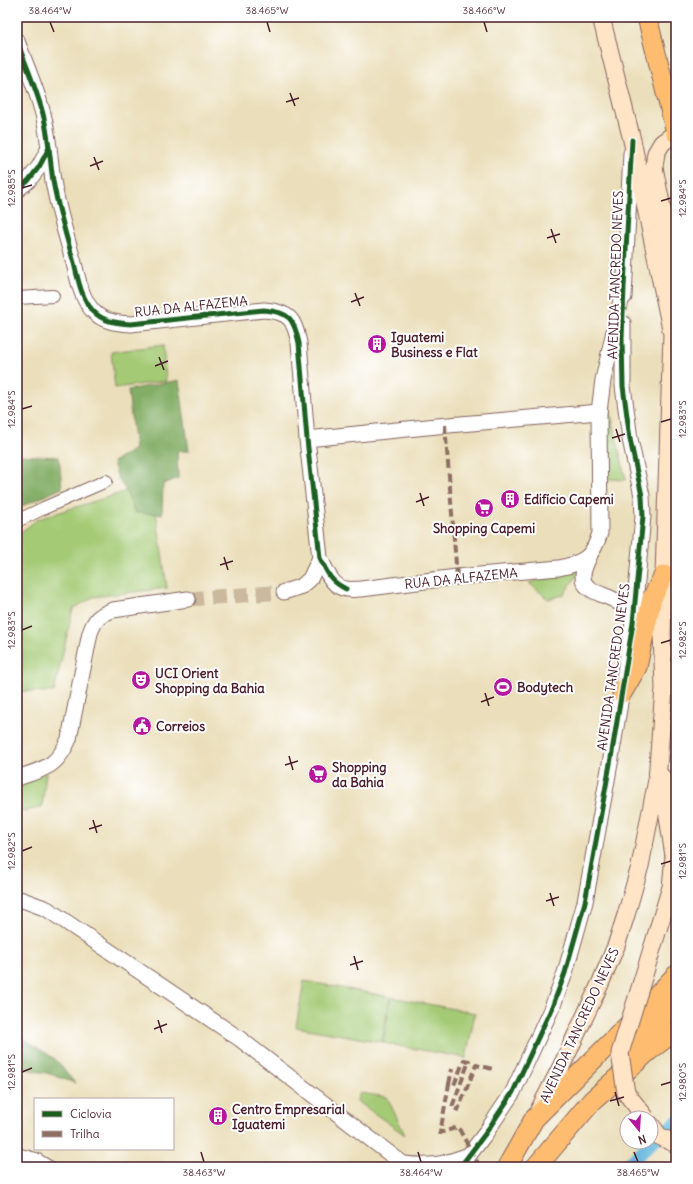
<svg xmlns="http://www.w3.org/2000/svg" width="693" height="1184" font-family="Delius,sans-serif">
<rect width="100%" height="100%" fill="#fff"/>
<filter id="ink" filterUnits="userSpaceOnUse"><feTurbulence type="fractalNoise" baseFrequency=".025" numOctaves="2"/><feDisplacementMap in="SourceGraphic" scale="8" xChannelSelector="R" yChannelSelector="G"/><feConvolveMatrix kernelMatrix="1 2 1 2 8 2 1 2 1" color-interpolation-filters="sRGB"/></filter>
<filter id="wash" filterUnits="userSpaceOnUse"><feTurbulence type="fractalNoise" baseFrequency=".012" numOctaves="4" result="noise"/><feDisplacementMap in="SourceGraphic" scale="16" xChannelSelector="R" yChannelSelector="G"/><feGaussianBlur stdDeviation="0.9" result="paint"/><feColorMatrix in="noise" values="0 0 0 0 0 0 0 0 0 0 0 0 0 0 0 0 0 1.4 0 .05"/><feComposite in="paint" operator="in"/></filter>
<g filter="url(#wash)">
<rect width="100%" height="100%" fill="#ebdfbb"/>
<!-- green -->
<g fill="#a4ca74" stroke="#777450">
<path d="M163,345L166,381L115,388L111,352Z"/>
<path d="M605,388L626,480L609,479L603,483Z"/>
<path d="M152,483L167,588L93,597L73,609L54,692L17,691V535L38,519Z"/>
<path d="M577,569L579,573L563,595L548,599L529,583Z"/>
<path d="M46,773L42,807L26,811L17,809V783Z"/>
<path d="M304,981L390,997L382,1042L296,1027Z"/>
<path d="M391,997L475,1013L466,1058L383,1043Z"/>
<path d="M359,1093L387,1097L405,1135L357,1101Z"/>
</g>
<!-- forest -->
<g fill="#83ae66" stroke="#666648">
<path d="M179,380L189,451H177L178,478L163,484L162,514L135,513L125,489L118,479L113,462L135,449L128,390Z"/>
<path d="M17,455L59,457L62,488L20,507L17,502Z"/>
<path d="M17,1034L55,1059L75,1083L47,1073L17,1068Z"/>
</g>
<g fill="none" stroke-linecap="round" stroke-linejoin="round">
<!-- canal -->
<path stroke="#60b5dc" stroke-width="13" d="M625,1167L653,1141L676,1122"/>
</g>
</g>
<g filter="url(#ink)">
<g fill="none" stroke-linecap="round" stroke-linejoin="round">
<!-- tertiary-tunnel -->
<path stroke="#cbb99e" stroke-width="15" stroke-dasharray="15 8" stroke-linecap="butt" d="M188,599L284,592"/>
<!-- minor casing -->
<g stroke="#82625d" stroke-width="14">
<g id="minor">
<path d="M17,298L53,296"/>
<path d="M17,521L44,508L106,481"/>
<path d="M17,1154L36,1159L49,1167"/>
</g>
</g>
<!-- tertiary casing -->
<g stroke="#82625d" stroke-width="17">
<g id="tertiary">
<path d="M17,41C26,66 38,92 44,118C49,139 50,160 53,181C58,209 66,236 74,263C78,279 81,298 93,311C103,322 117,323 131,324L264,310C290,312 294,319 299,343L307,439L320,558C326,570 332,588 347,589C352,590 356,589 361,589L457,577L559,568C584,563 593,557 600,533L599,412L603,380L624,287"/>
<path d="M17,190L28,181L39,167L49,148"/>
<path d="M624,297L631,153"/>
<path d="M307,439L437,426L599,412"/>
<path d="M590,555C587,562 583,569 583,576C582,592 606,594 616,601C625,606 629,614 633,623"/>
<path d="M284,592L302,586L310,579L320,558"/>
<path d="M17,778C44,769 57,767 69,739L90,633C95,619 99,615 113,610L188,599"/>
<path d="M17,899H20L47,909L240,1039L407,1167"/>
<path d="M404,1164C431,1167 443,1165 469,1155"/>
<path d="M460,1167L485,1134L513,1092L553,1005L565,973L585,902L611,758L633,623L643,516L642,496L630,439L623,386V323"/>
</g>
</g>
<!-- secondary casing -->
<g stroke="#82625d" stroke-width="19">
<g id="secondary">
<path d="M673,298V283L669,245L654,167L656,153L662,143L673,135L676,134"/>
<path d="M662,777L674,856"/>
<path d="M539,1110L561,1067L600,984L616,946L626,915L640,866L657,780L664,688L662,634L672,334L632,140L601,17"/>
<path d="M651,1125L659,1136L676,1144"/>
</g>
</g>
<!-- primary casing -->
<g stroke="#82625d" stroke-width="21">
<g id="primary">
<path d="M647,17L676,133"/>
<path d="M622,693L637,667L652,598L664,575"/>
<path d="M507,1167L534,1119L648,1005L676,975"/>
</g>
</g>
<!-- trunk casing -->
<g stroke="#82625d" stroke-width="22">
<g id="trunk">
<path d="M630,1057L652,1026L676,1002"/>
<path d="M536,1167L592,1101L648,1051L676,1030"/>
</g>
</g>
<!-- minor -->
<use href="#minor" stroke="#fff" stroke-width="12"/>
<!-- tertiary -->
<use href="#tertiary" stroke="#fff" stroke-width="15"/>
<!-- secondary -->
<use href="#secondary" stroke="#ffe4c6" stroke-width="17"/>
<!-- primary -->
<use href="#primary" stroke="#febc70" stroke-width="19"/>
<!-- trunk -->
<use href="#trunk" stroke="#febc70" stroke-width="20"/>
<!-- secondary-bridge casing -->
<g stroke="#82625d" stroke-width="19" stroke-linecap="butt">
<path id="secondary-bridge" d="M646,1118L626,1093L620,1053L671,887L674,856"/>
</g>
<!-- secondary-bridge -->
<use href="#secondary-bridge" stroke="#ffe4c6" stroke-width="17"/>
<!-- quiet -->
<g stroke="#8d6e63" stroke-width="4" stroke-dasharray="8 4" stroke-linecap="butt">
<path d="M445,425L457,577"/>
<path d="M449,1084L452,1069"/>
<path d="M480,1167L458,1127L440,1133L449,1084L454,1085L464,1060L469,1061L452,1107L458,1110L476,1065L493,1069"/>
</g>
<!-- cycleway casing -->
<g stroke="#fff" stroke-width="8">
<g id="cycleway">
<path d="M17,41C26,66 38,92 44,118C49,139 50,160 53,181C58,209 66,236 74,263C78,279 81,298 93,311C103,322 117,323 131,324L264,310C290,312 294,319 299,343L307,439L320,558C328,574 330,581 346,589"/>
<path d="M17,190L28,181L39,167L49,148"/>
<path d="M460,1167L485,1134L513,1092L553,1005L565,973L585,902L611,758L633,623L643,516L642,496L630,439L623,386L622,339L624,287L632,140"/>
</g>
</g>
<!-- cycleway -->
<use href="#cycleway" stroke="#1b5e20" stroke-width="5"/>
</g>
</g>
<!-- ticks -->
<path fill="none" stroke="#4a1f2b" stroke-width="1.5" d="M50,22L54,32M267,22L270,32M484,22L487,32M290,93L295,106M286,102L299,98M94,157L99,170M90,166L103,161M22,188L32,185M661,201L671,198M551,229L556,243M547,238L560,234M355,293L360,306M351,302L364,297M159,357L164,370M155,366L168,361M22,409L32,406M661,422L671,419M616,429L620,442M612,438L625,434M420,493L424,506M416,502L429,497M224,557L228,570M220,565L233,561M22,630L32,626M661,643L671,640M485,693L489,706M481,702L494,697M289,756L293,770M285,765L298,761M93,820L97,833M89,829L102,825M22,851L32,847M661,864L671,861M550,893L554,906M546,901L559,897M354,956L358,970M350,965L363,961M158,1020L162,1033M154,1029L167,1024M22,1072L32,1068M661,1085L671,1082M615,1092L619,1106M610,1101L624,1097M201,1152L204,1162M418,1152L421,1162M634,1152L638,1162"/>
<!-- icons -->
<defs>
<g id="building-disc" transform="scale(1)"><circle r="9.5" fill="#b5179e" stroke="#fff"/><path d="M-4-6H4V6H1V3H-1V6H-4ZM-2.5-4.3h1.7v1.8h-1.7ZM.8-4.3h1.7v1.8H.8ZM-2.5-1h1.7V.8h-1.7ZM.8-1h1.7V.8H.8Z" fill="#fff"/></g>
<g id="supermarket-disc" transform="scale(1)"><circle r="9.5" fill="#b5179e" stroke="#fff"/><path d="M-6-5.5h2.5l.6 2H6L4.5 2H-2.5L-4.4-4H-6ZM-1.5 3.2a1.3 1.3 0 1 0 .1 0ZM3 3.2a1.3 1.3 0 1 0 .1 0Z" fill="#fff"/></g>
<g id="theatre-disc" transform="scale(1)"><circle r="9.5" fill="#b5179e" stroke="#fff"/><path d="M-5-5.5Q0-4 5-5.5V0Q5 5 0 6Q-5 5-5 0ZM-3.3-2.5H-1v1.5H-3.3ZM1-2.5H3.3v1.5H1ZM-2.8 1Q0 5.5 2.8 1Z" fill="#fff"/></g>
<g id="stadium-disc" transform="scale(1)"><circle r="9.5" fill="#b5179e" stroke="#fff"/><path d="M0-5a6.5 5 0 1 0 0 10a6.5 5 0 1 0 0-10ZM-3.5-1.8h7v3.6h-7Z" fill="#fff"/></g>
<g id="civic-disc" transform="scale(1)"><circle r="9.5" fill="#b5179e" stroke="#fff"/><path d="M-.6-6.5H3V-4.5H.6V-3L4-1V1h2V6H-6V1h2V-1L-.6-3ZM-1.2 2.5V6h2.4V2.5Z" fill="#fff"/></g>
</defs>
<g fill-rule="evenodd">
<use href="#building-disc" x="377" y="344"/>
<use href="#building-disc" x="510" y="499"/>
<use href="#supermarket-disc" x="484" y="508"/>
<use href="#theatre-disc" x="141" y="680"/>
<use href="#stadium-disc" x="503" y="687"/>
<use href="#civic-disc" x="142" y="726"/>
<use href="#supermarket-disc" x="318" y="774"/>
<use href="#building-disc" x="218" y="1116"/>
</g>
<g text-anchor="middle" stroke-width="4" stroke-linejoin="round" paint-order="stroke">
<!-- street labels -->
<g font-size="13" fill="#4a1f2b" stroke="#fff">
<text transform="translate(615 275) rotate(-88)" y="5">AVENIDA TANCREDO NEVES</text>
<text transform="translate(191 306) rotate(-6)" y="5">RUA DA ALFAZEMA</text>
<text transform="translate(461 578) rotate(-6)" y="5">RUA DA ALFAZEMA</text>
<text transform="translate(613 667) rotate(-82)" y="5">AVENIDA TANCREDO NEVES</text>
<text transform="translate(579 1025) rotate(-65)" y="5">AVENIDA TANCREDO NEVES</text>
</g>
<!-- poi labels -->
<g font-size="13" font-weight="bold" fill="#4a1f2b" stroke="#fff" text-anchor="start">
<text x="391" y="342">Iguatemi<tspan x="391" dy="15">Business e Flat</tspan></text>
<text x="524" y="504">Edifício Capemi</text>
<text x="484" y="533" text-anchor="middle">Shopping Capemi</text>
<text x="155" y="678">UCI Orient<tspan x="155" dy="15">Shopping da Bahia</tspan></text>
<text x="517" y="692">Bodytech</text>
<text x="156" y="731">Correios</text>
<text x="332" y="772">Shopping<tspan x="332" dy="15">da Bahia</tspan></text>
<text x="232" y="1114">Centro Empresarial<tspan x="232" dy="15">Iguatemi</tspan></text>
</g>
</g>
<!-- margin -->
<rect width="693" height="1184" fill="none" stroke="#fff" stroke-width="44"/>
<!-- legend -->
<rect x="34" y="1098" width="140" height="52" fill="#ffffff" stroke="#b7a5aa"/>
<rect x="42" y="1111" width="20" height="6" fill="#1b5e20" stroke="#b7a5aa"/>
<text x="70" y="1118" font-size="12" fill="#4a1f2b">Ciclovia</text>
<rect x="42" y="1131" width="20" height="6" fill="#8d6e63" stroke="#b7a5aa"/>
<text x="70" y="1138" font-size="12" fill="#4a1f2b">Trilha</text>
<!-- north arrow -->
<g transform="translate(639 1130) rotate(162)"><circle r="19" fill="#ffffff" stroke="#b7a5aa"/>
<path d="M0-3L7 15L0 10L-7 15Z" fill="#b5179e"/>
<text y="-6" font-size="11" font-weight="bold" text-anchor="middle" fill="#4a1f2b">N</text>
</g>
<rect x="22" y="22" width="649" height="1140" fill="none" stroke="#4a1f2b" stroke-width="1.5"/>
<g font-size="10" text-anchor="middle" fill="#4a1f2b">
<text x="50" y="14">38.464°W</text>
<text x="267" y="14">38.465°W</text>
<text x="484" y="14">38.466°W</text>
<text transform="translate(11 188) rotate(-90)" y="4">12.985°S</text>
<text transform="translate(682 198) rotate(-90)" y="4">12.984°S</text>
<text transform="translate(11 409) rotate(-90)" y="4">12.984°S</text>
<text transform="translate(682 419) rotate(-90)" y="4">12.983°S</text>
<text transform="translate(11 630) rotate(-90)" y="4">12.983°S</text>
<text transform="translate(682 640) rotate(-90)" y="4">12.982°S</text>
<text transform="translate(11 851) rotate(-90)" y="4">12.982°S</text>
<text transform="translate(682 861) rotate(-90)" y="4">12.981°S</text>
<text transform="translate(11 1072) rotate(-90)" y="4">12.981°S</text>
<text transform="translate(682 1082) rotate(-90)" y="4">12.980°S</text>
<text x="204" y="1176">38.463°W</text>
<text x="421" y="1176">38.464°W</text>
<text x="638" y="1176">38.465°W</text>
</g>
</svg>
